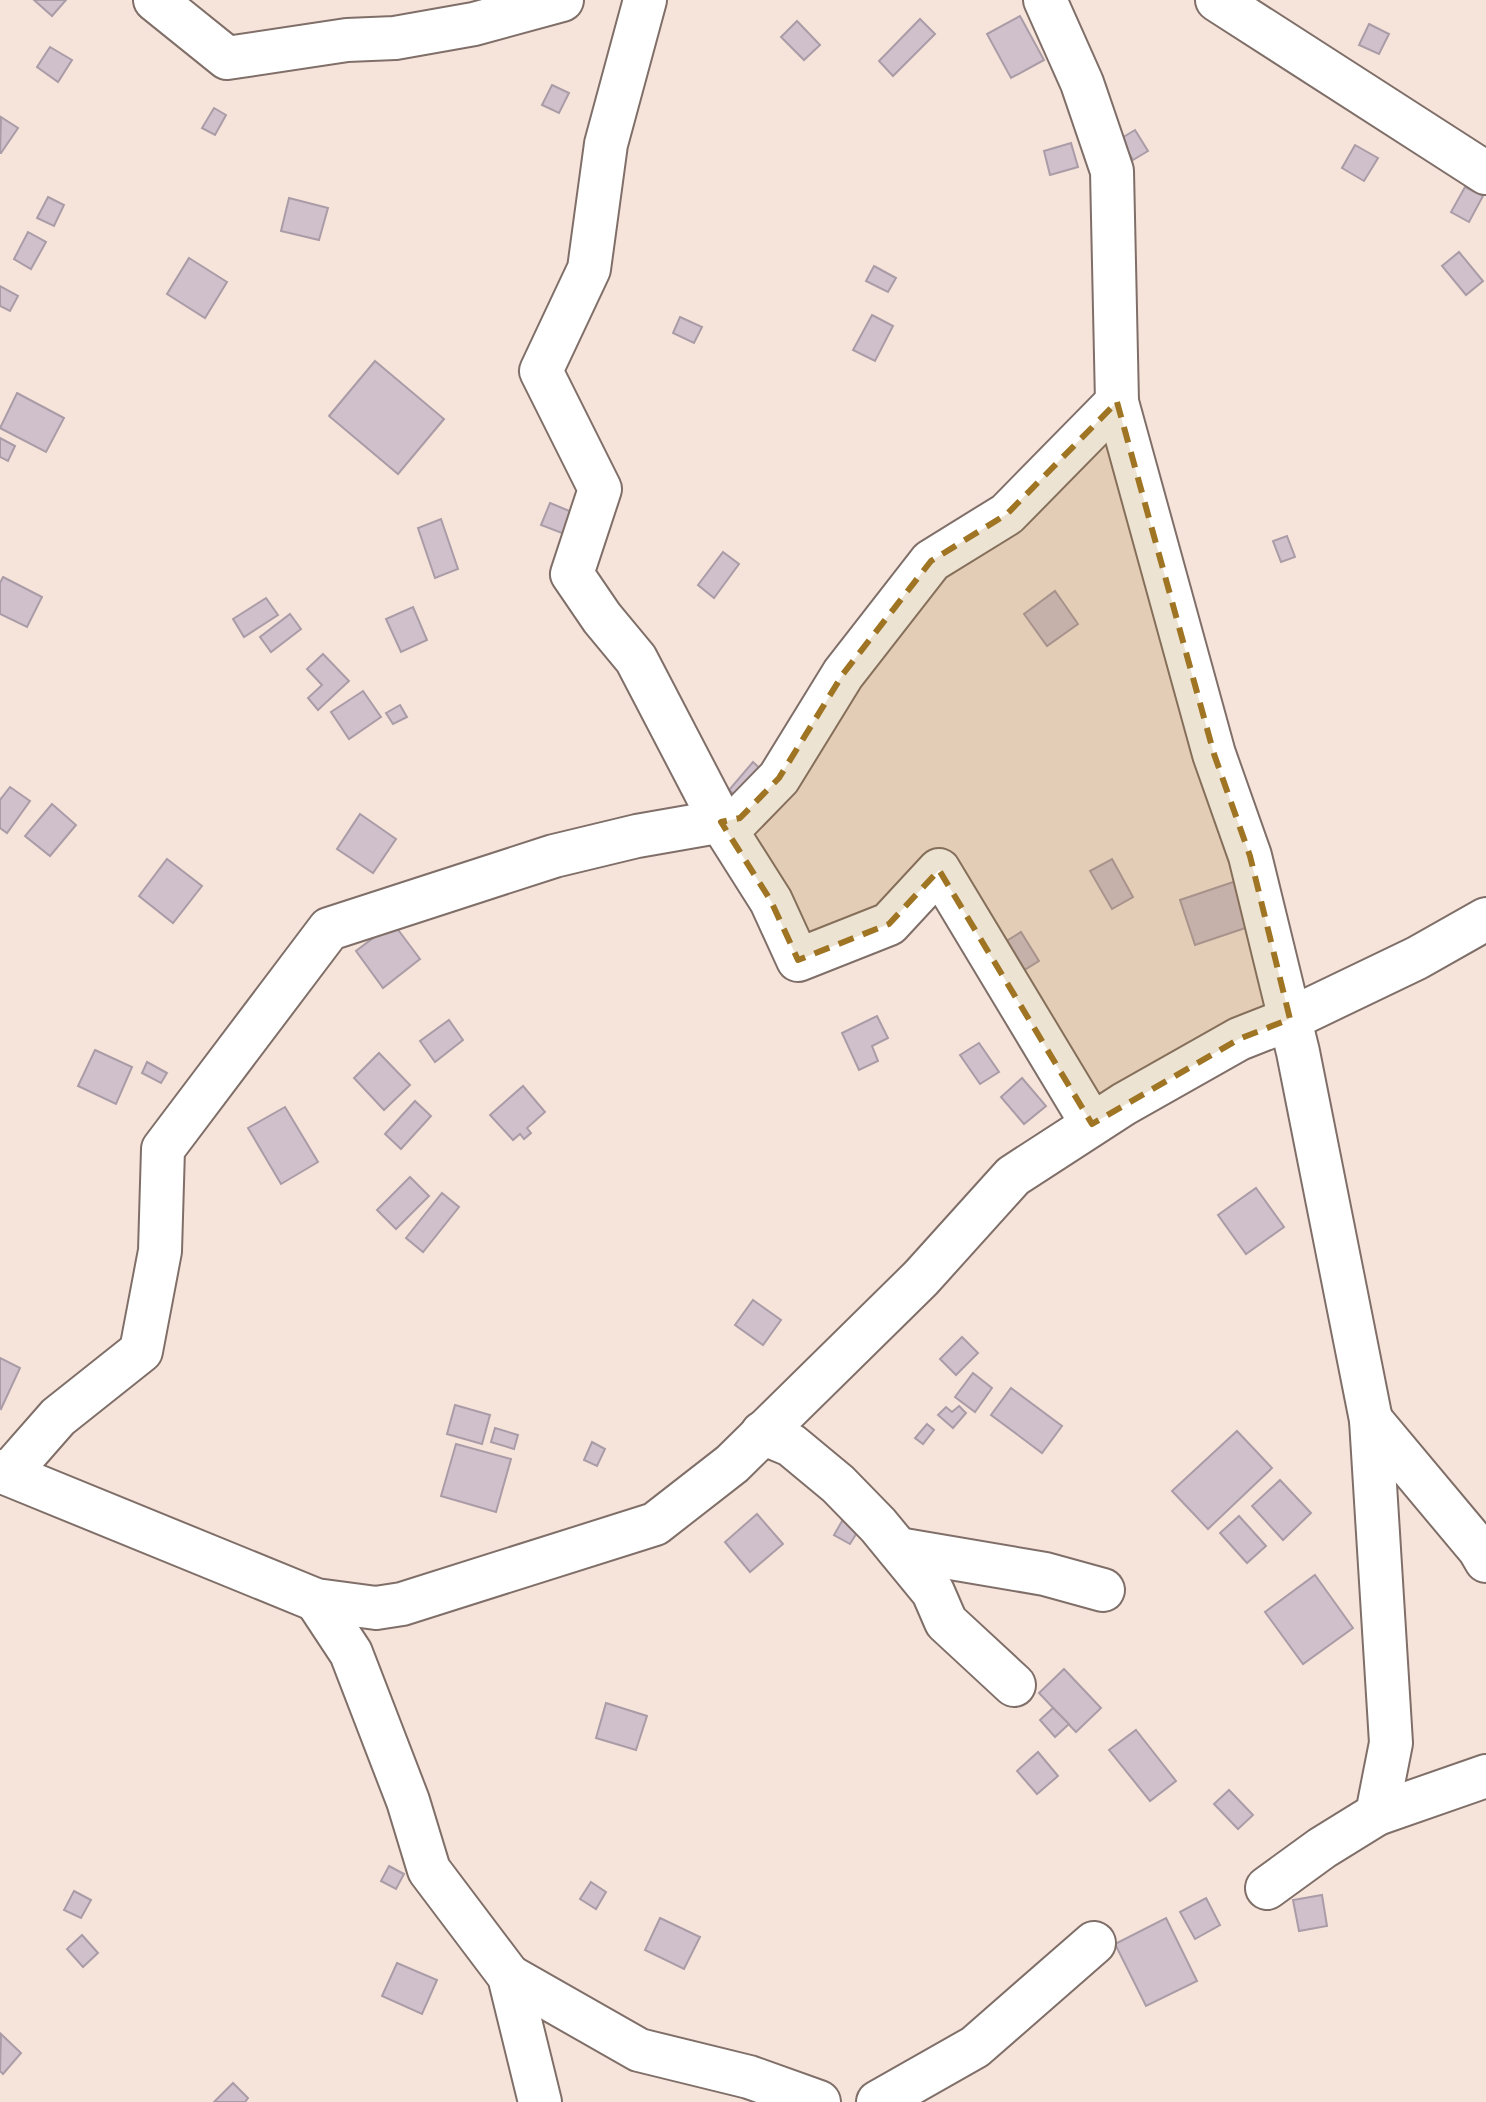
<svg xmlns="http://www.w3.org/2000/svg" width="1486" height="2102" font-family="'Work Sans',sans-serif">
<rect width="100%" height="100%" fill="#f6e4db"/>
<!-- building -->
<g fill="#d0c0cc" stroke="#aa9ca7" stroke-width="2">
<path d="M34,0H66L52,16Z"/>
<path d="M1020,16L1044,60L1011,78L987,34Z"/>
<path d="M920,19L935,34L893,76L879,61Z"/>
<path d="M797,21L820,45L804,60L781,37Z"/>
<path d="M1369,24L1389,34L1379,54L1359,45Z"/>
<path d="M50,47L72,60L58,82L37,67Z"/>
<path d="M552,85L569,93L559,113L542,105Z"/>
<path d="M214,108L226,115L215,135L202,128Z"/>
<path d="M1,117L18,128L1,153H0Z"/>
<path d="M1135,130L1148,151L1133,160L1120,139Z"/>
<path d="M1071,143L1078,167L1050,175L1044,151Z"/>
<path d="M1355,145L1378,158L1364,181L1342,168Z"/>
<path d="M1465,187L1483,196L1469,222L1451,212Z"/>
<path d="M48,197L64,205L54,226L37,218Z"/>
<path d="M289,198L328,208L319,240L281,231Z"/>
<path d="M28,232L46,242L31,269L14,259Z"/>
<path d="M1459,252L1483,281L1466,295L1442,266Z"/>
<path d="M189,258L227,282L205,318L167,294Z"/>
<path d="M874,266L896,278L888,292L866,281Z"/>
<path d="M0,286L18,296L10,311L0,306Z"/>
<path d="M872,315L893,326L875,361L853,350Z"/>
<path d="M680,317L702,327L694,343L673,333Z"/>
<path d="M375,361L444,419L398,474L329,416Z"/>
<path d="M17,393L64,418L46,452L0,428Z"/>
<path d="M0,438L15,446L8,461L0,457Z"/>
<path d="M550,503L584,517L575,538L541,525Z"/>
<path d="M441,519L458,569L435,578L418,528Z"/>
<path d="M1287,536L1295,557L1281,562L1273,541Z"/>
<path d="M723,552L739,564L714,598L698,585Z"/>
<path d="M3,577L42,597L27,627L0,614V583Z"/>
<path d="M1055,591L1078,624L1047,646L1024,614Z"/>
<path d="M266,598L278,615L244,637L233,619Z"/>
<path d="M413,607L427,640L401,652L386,619Z"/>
<path d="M290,614L301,629L271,652L260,637Z"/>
<path d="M323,654L349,681L318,710L308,698L322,685L307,669Z"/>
<path d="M363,691L381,717L349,739L331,712Z"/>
<path d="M400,705L407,717L393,724L386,713Z"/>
<path d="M753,762L767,775L743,801L729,790Z"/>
<path d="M10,787L30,801L7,833L0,828V800Z"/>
<path d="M52,804L76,825L50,856L25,836Z"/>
<path d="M360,814L396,839L373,873L337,849Z"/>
<path d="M167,859L202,886L173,923L139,896Z"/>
<path d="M1112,859L1133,897L1112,909L1090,871Z"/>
<path d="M1245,878L1260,923L1195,945L1180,900Z"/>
<path d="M393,923L420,959L383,988L356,951Z"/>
<path d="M1021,932L1039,961L1010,979L992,950Z"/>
<path d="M877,1016L888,1038L872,1046L878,1061L859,1070L842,1033Z"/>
<path d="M449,1020L463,1040L435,1062L420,1041Z"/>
<path d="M979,1043L999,1072L980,1084L960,1055Z"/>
<path d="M95,1050L132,1067L116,1104L78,1086Z"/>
<path d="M379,1053L410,1085L384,1110L354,1078Z"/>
<path d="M147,1062L167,1073L161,1083L142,1073Z"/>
<path d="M1022,1078L1046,1106L1024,1124L1001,1097Z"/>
<path d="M523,1086L545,1112L527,1128L531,1133L524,1139L520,1134L513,1140L490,1115Z"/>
<path d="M415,1101L431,1116L401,1149L385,1134Z"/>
<path d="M285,1107L318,1162L281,1184L248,1128Z"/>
<path d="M410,1177L429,1196L396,1229L377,1210Z"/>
<path d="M1256,1188L1284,1227L1246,1254L1218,1215Z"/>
<path d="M442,1193L459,1207L423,1252L406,1238Z"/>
<path d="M753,1300L781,1320L763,1345L735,1325Z"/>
<path d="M962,1337L978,1353L956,1375L940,1359Z"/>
<path d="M0,1358L20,1368L1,1409L0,1408Z"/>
<path d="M973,1373L992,1388L975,1412L955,1397Z"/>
<path d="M1011,1388L1062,1426L1042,1453L991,1415Z"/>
<path d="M455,1405L490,1415L482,1444L447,1434Z"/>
<path d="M959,1406L966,1413L953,1428L938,1415L946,1407L952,1412Z"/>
<path d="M927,1424L934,1430L923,1444L915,1438Z"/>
<path d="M495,1428L518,1435L514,1449L491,1442Z"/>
<path d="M1237,1431L1272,1468L1208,1529L1172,1491Z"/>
<path d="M592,1442L605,1449L597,1466L584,1460Z"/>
<path d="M456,1444L511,1459L496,1512L441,1496Z"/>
<path d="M1280,1480L1311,1513L1283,1540L1252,1506Z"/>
<path d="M757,1514L783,1544L750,1572L725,1542Z"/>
<path d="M845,1516L861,1526L850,1544L834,1535Z"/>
<path d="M1239,1516L1266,1546L1247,1563L1220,1533Z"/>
<path d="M1315,1575L1353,1628L1303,1664L1265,1612Z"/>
<path d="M1064,1669L1101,1708L1076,1732L1039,1693Z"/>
<path d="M606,1703L647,1716L636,1750L596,1738Z"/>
<path d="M1053,1708L1069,1724L1055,1737L1040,1720Z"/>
<path d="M1136,1730L1176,1781L1150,1801L1109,1750Z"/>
<path d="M1038,1752L1058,1776L1037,1794L1017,1771Z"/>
<path d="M1229,1790L1253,1815L1238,1829L1214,1804Z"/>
<path d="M389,1866L404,1874L396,1889L381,1881Z"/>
<path d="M591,1882L606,1892L596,1909L580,1899Z"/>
<path d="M74,1891L91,1900L81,1918L64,1910Z"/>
<path d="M1322,1895L1327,1926L1299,1931L1293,1900Z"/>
<path d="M1206,1898L1220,1925L1195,1939L1180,1912Z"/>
<path d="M660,1918L700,1937L684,1969L645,1950Z"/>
<path d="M1166,1918L1197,1981L1146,2006L1115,1944Z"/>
<path d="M82,1935L98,1953L83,1967L67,1949Z"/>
<path d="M397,1963L437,1980L422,2014L382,1996Z"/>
<path d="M1,2034L21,2053L3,2074L0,2071Z"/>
<path d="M233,2083L248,2098L245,2102H214Z"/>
</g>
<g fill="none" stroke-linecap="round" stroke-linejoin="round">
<!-- street casing -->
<g stroke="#7f6f68" stroke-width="46">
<g id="street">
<path d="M155,0L227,58L347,40L395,38L474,24L562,0"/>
<path d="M645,0L606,144L589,269L541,371L600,489L572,574L602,618L636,659L721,822L771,901L798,960L889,924L939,870L1092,1124"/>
<path d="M1045,0L1082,83L1112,171L1117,402L1214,754L1250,856L1298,1052L1371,1420L1391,1743L1377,1814L1322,1848L1267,1888"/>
<path d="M1217,0L1486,173"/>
<path d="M1371,1420L1479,1549L1486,1561"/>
<path d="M762,1433L791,1445L838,1484L878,1525L933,1592L946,1622L1014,1685"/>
<path d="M0,1471L316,1600L376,1608L402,1604L655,1524L732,1464L921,1278L1013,1176L1124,1104L1239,1039L1290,1019L1417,958L1486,919"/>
<path d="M8,1474L58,1417L141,1351L160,1251L163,1149L329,929L554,856L637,836L740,818L779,778L843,674L931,561L1007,514L1117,402"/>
<path d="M898,1549L1045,1574L1103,1590"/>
<path d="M316,1600L351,1653L408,1801L429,1870L509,1976L540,2102"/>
<path d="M1377,1814L1486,1776"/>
<path d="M509,1976L639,2050L749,2077L819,2102"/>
<path d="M878,2102L975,2047L1094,1943"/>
</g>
</g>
<!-- street -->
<use href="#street" stroke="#fff" stroke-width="42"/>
</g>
<!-- marked area -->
<path fill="#9f7524" fill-opacity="0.2" stroke="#9f7524" stroke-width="6" stroke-dasharray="16 10" stroke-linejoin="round" d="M1117,402L1214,754L1250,856L1290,1019L1239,1039L1092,1124L939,870L889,924L798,960L771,901L721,822L740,818L779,778L843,674L931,561L1007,514Z"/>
</svg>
